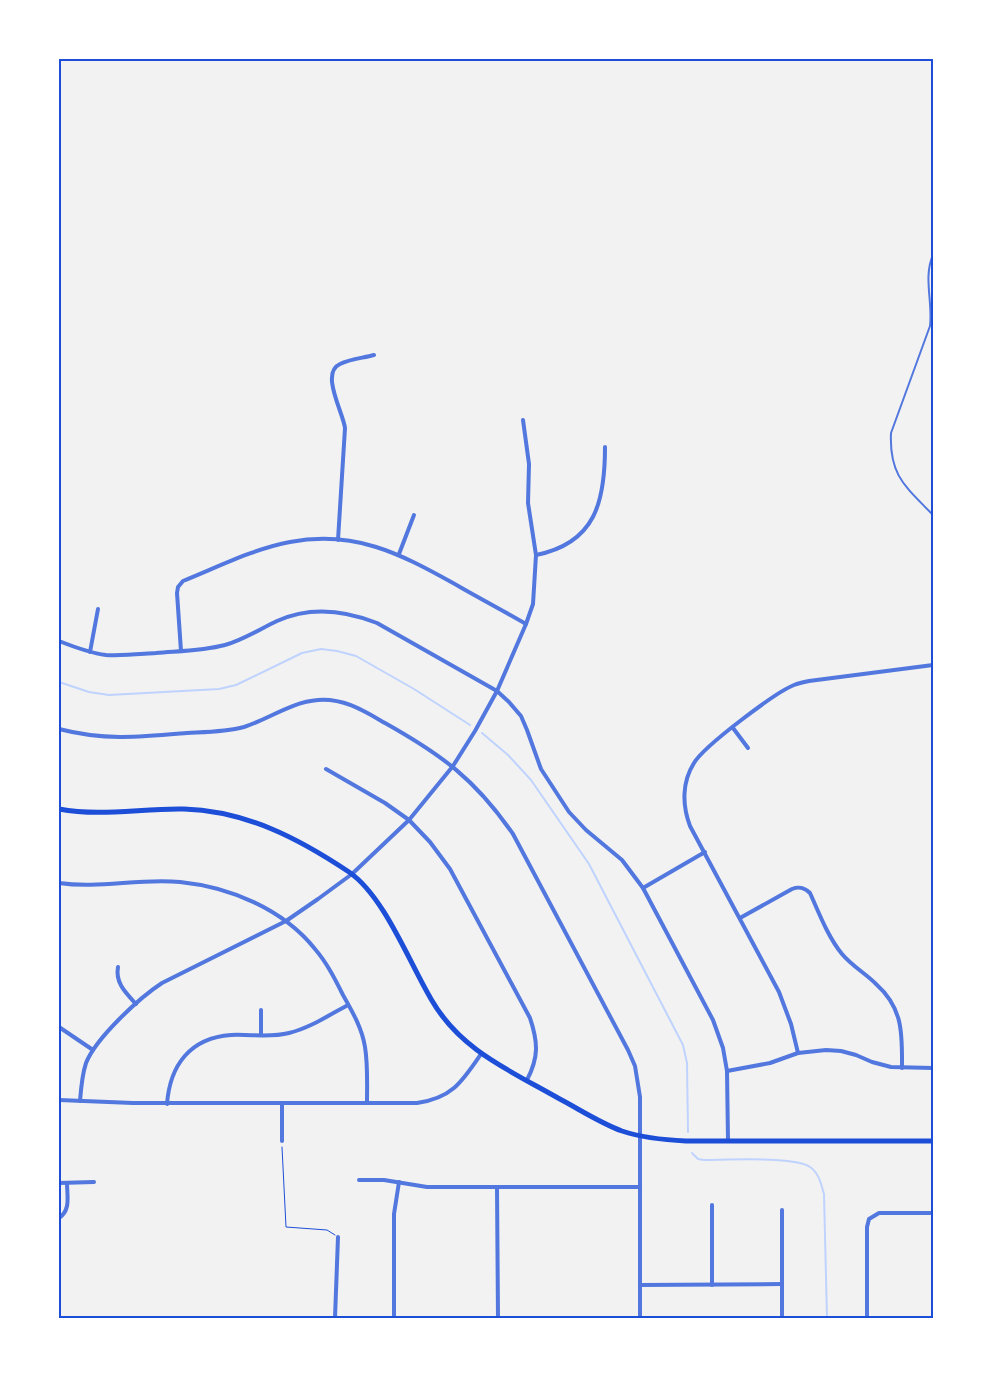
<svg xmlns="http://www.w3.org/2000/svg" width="992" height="1377" font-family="'Zilla Slab',serif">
<rect width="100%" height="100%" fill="#f2f2f2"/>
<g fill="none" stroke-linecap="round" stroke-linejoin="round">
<!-- stream -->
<g stroke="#bfd3fe" stroke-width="2">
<path d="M59,682L89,692L109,695L219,689L236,685L302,653L321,649L337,651L356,656L414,689L470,725"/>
<path d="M482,733L508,755L531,780L589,864L683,1045L687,1063L688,1132"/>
<path d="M692,1153L698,1159L704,1160C726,1160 795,1156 810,1167C819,1173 821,1184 824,1194L827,1318"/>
</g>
<!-- path -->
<path stroke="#1d4ed8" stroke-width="1" d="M282,1147L286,1227L327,1230L335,1235"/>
<!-- service -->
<path stroke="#5277de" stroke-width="2" d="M933,255C923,277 933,302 930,326L891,433C889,476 906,487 933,515"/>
<!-- minor -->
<g stroke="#5277de" stroke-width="4">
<path d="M338,540L345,428C343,412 320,373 340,364C350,359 363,358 374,355"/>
<path d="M399,554L414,515"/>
<path d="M536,555C596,543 605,501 605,447"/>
<path d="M59,641C74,647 90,653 106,655C123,656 140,654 156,653C179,651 202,651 225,645C243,640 260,629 277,621C310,606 344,610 377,623L497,691L509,702L521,716L527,730L541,769L569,812L586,830L622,860L643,888L713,1020L723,1048L727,1071L728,1141"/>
<path d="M181,651L177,593L178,587L183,581C218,567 253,549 290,542C354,530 399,553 453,583C477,597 502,610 526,624"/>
<path d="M90,652L98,609"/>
<path d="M733,728L748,748"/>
<path d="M59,729C105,741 141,737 187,733C206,732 225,732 244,727C269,719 291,702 318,700C344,698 364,711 385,723C442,755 475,779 513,834L628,1050L635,1066L640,1097V1318"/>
<path d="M326,769L385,803L409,820L430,842L450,869L530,1018C538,1042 539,1057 527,1080"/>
<path d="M59,883C99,889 139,878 180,882C230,887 283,909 315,949C327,963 335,979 343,995C352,1011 362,1028 365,1047C368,1065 367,1085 367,1103"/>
<path d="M643,888L705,852"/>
<path d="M740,918L792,889C800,886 805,888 810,893C819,913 828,937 842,954C852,966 865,973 876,984C904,1009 902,1035 902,1068"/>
<path d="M118,967C115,983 126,993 136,1004"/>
<path d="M59,1027L93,1050"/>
<path d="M261,1035V1010"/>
<path d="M798,1053L791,1024L779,992L690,826C682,805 682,782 694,763C704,746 776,692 794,685C799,683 804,682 809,681L933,665"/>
<path d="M727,1071L770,1063L798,1053L826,1050L841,1051L856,1055L872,1062L891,1067L933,1068"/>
<path d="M59,1100L133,1103H417C452,1098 462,1082 481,1054"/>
<path d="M80,1101C81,1088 82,1075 86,1063C96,1038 139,998 162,983L286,921L318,899L352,874L409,820L453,766L475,731L497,691L526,624L533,604L536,555L528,503L529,464L523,420"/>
<path d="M282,1103V1141"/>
<path d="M167,1104C170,1065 190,1038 231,1035C250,1034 270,1038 289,1033C310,1028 329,1015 348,1005"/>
<path d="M359,1180H384L427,1187H640"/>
<path d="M59,1183L94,1182"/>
<path d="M497,1187L498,1318"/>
<path d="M712,1205V1285"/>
<path d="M782,1210V1318"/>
<path d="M59,1218C71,1210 67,1196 67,1183"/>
<path d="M640,1285L782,1284"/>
<path d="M335,1318L338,1237"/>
<path d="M394,1318V1214L399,1182"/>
<path d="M867,1318V1227L869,1219L879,1213H933"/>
</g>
<!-- secondary -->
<path stroke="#1d4ed8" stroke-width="5" d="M59,809C101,817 142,808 184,809C246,811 298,838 349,872C384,896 409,962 431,999C460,1050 509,1070 558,1098C579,1109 600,1123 622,1131C643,1138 664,1140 686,1141H933"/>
</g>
<!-- border -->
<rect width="992" height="1377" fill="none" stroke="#ffffff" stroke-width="120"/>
<rect x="60" y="60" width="872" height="1257" fill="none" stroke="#1d4ed8" stroke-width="2"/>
</svg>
